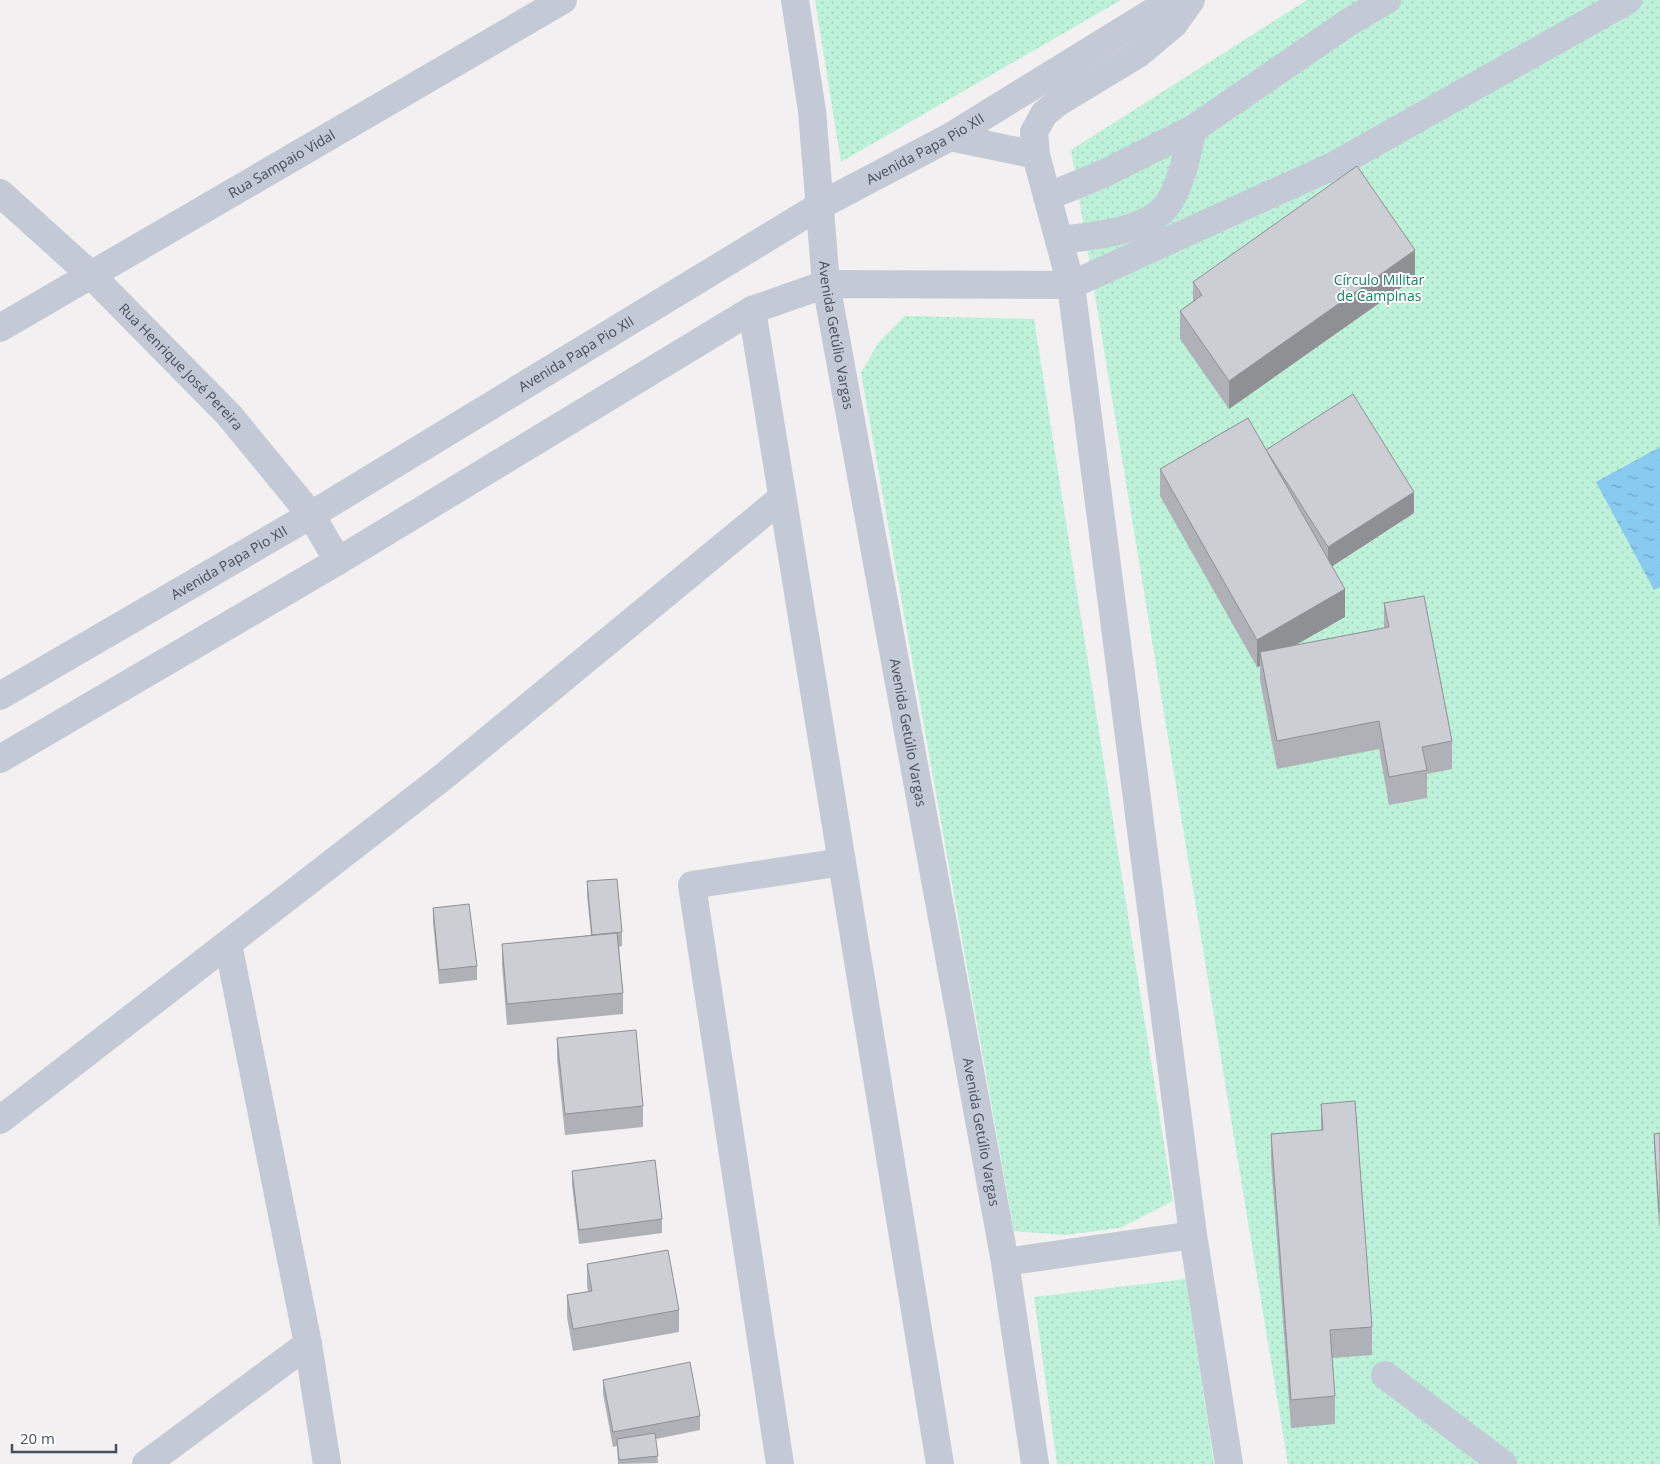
<svg xmlns="http://www.w3.org/2000/svg" width="1660" height="1464" font-family="'Open Sans',sans-serif">
<defs>
<pattern id="grass-dots" width="8" height="8" patternUnits="userSpaceOnUse" patternTransform="scale(1.25)"><rect width="8" height="8" fill="#bdf1d9"/><path d="M2 2h.1M6 6h.1" fill="none" stroke="#a4d0bd" stroke-width="1.8" stroke-linecap="round"/></pattern>
<pattern id="water-ripples" width="26" height="14" patternUnits="userSpaceOnUse" patternTransform="scale(1.25)"><rect width="26" height="14" fill="#88caf0"/><path d="M2 4q2-2 4 0t4 0M15 11q2-2 4 0t4 0" fill="none" stroke="#71a6c6"/></pattern>
</defs>
<rect width="100%" height="100%" fill="#f2f0f0"/>
<!-- grass -->
<g fill="url(#grass-dots)">
<path d="M815,0H1121L841,162Z"/>
<path d="M1307,0H1660V1464H1288L1071,150Z"/>
<path d="M905,316L1034,319L1173,1201L1120,1228L1064,1235L1014,1231L861,373L878,343Z"/>
<path d="M1186,1279L1214,1464H1057L1034,1297Z"/>
</g>
<!-- water -->
<path fill="url(#water-ripples)" d="M1660,447V587L1654,590L1596,482Z"/>
<g fill="none" stroke-linecap="round" stroke-linejoin="round">
<!-- minor -->
<g stroke="#c3c9d5" stroke-width="28">
<path id="s1" d="M795,0L812,111L826,284L1005,1262L1035,1464"/>
<path d="M1191,0L1174,24L1138,54L1057,103L1044,114L1034,132L1036,155L1071,285L1193,1235L1229,1464"/>
<path d="M950,137L1036,155"/>
<path id="s2" d="M0,193L91,275L229,415L311,515L338,561"/>
<path d="M1047,197L1105,173L1193,129L1349,22L1387,0"/>
<path d="M1059,240C1093,236 1154,232 1171,199C1183,178 1187,153 1193,129"/>
<path d="M752,310L940,1464"/>
<path id="s3" d="M0,328L563,0"/>
<path id="s4" d="M0,696L311,515L821,205L950,137L1172,0"/>
<path d="M0,759L338,561L752,310L826,284L1071,285L1335,165L1628,0"/>
<path d="M228,944L308,1344L327,1464"/>
<path d="M0,1120L443,777L782,498"/>
<path d="M1005,1262L1193,1235"/>
<path d="M1385,1375L1503,1464"/>
<path d="M146,1464L308,1344"/>
<path d="M780,1464L692,885L842,862"/>
</g>
</g>
<!-- wall -->
<g fill="#afb1b6">
<path d="M1415,278L1229,409L1180,339V311L1193,301V282Z"/>
<path d="M1266,451L1414,513L1332,566L1345,617L1295,645L1384,628V603L1452,741V769L1427,774V798L1389,805L1379,749L1277,769L1260,680V666L1257,667L1160,496V469Z"/>
<path d="M587,881L622,932V946L619,947L623,993V1014L507,1025L502,965V944L591,935L587,896Z"/>
<path d="M433,908L477,966V980L439,984L433,923Z"/>
<path d="M557,1038L643,1106V1127L565,1135L557,1059Z"/>
<path d="M1321,1104L1372,1327V1355L1332,1358L1335,1396V1424L1291,1428L1271,1162V1134L1321,1130Z"/>
<path d="M1660,1133V1226H1659L1654,1148V1134Z"/>
<path d="M572,1171L662,1219V1233L579,1244L572,1185Z"/>
<path d="M587,1264L679,1310V1332L573,1351L567,1317V1295L588,1292L587,1286Z"/>
<path d="M603,1380L700,1416V1430L656,1439L658,1463L618,1464L617,1446L613,1447L603,1394Z"/>
</g>
<!-- shaded-wall -->
<g fill="#8f9094">
<path d="M1415,250V278L1229,409V381Z"/>
<path d="M1414,492V513L1328,569V547Z"/>
<path d="M1345,589V617L1262,664L1260,652V666L1257,667V640Z"/>
</g>
<!-- building -->
<g fill="#ccced4" stroke="#8f9094">
<path d="M1357,166L1415,250L1229,381L1180,311L1202,295L1193,282Z"/>
<path d="M1353,394L1414,492L1328,547L1266,450Z"/>
<path d="M1248,418L1345,589L1257,640L1160,469Z"/>
<path d="M1424,596L1452,741L1422,747L1427,770L1389,777L1379,721L1277,741L1260,652L1389,627L1384,603Z"/>
<path d="M617,879L622,932L592,935L587,881Z"/>
<path d="M469,904L477,966L439,970L433,908Z"/>
<path d="M617,933L623,993L507,1004L502,944Z"/>
<path d="M636,1030L643,1106L565,1114L557,1038Z"/>
<path d="M1355,1101L1372,1327L1330,1330L1335,1396L1291,1400L1271,1134L1323,1130L1321,1104Z"/>
<path d="M1660,1133V1212H1659L1654,1134Z"/>
<path d="M655,1160L662,1219L579,1230L572,1171Z"/>
<path d="M668,1250L679,1310L573,1329L567,1295L592,1291L587,1264Z"/>
<path d="M690,1362L700,1416L613,1432L603,1380Z"/>
<path d="M655,1433L658,1456L619,1460L617,1439Z"/>
</g>
<g text-anchor="middle" stroke-width="4" stroke-linejoin="round" paint-order="stroke">
<!-- street labels -->
<g font-size="14" fill="#474f5e" stroke="#fff">
<text dy="5" stroke="none"><textPath href="#s4" startOffset="1075">Avenida Papa Pio XII</textPath></text>
<text dy="5" stroke="none"><textPath href="#s3" startOffset="326">Rua Sampaio Vidal</textPath></text>
<text dy="5" stroke="none"><textPath href="#s1" startOffset="338">Avenida Getúlio Vargas</textPath></text>
<text dy="5" stroke="none"><textPath href="#s4" startOffset="670">Avenida Papa Pio XII</textPath></text>
<text dy="5" stroke="none"><textPath href="#s2" startOffset="251">Rua Henrique José Pereira</textPath></text>
<text dy="5" stroke="none"><textPath href="#s4" startOffset="265">Avenida Papa Pio XII</textPath></text>
<text dy="5" stroke="none"><textPath href="#s1" startOffset="742">Avenida Getúlio Vargas</textPath></text>
<text dy="5" stroke="none"><textPath href="#s1" startOffset="1148">Avenida Getúlio Vargas</textPath></text>
</g>
<!-- park labels -->
<g font-size="14" fill="#14835d" stroke="#fff">
<text x="1379" y="285">Círculo Militar<tspan x="1379" dy="16">de Campinas</tspan></text>
</g>
</g>
<!-- scale -->
<path d="M12 1444v8h104v-8" fill="none" stroke="#474f5e" stroke-width="2.5"/>
<text x="20" y="1444" font-size="15" fill="#474f5e" stroke="#ffffff" stroke-width="4" paint-order="stroke">20 m</text>
</svg>
